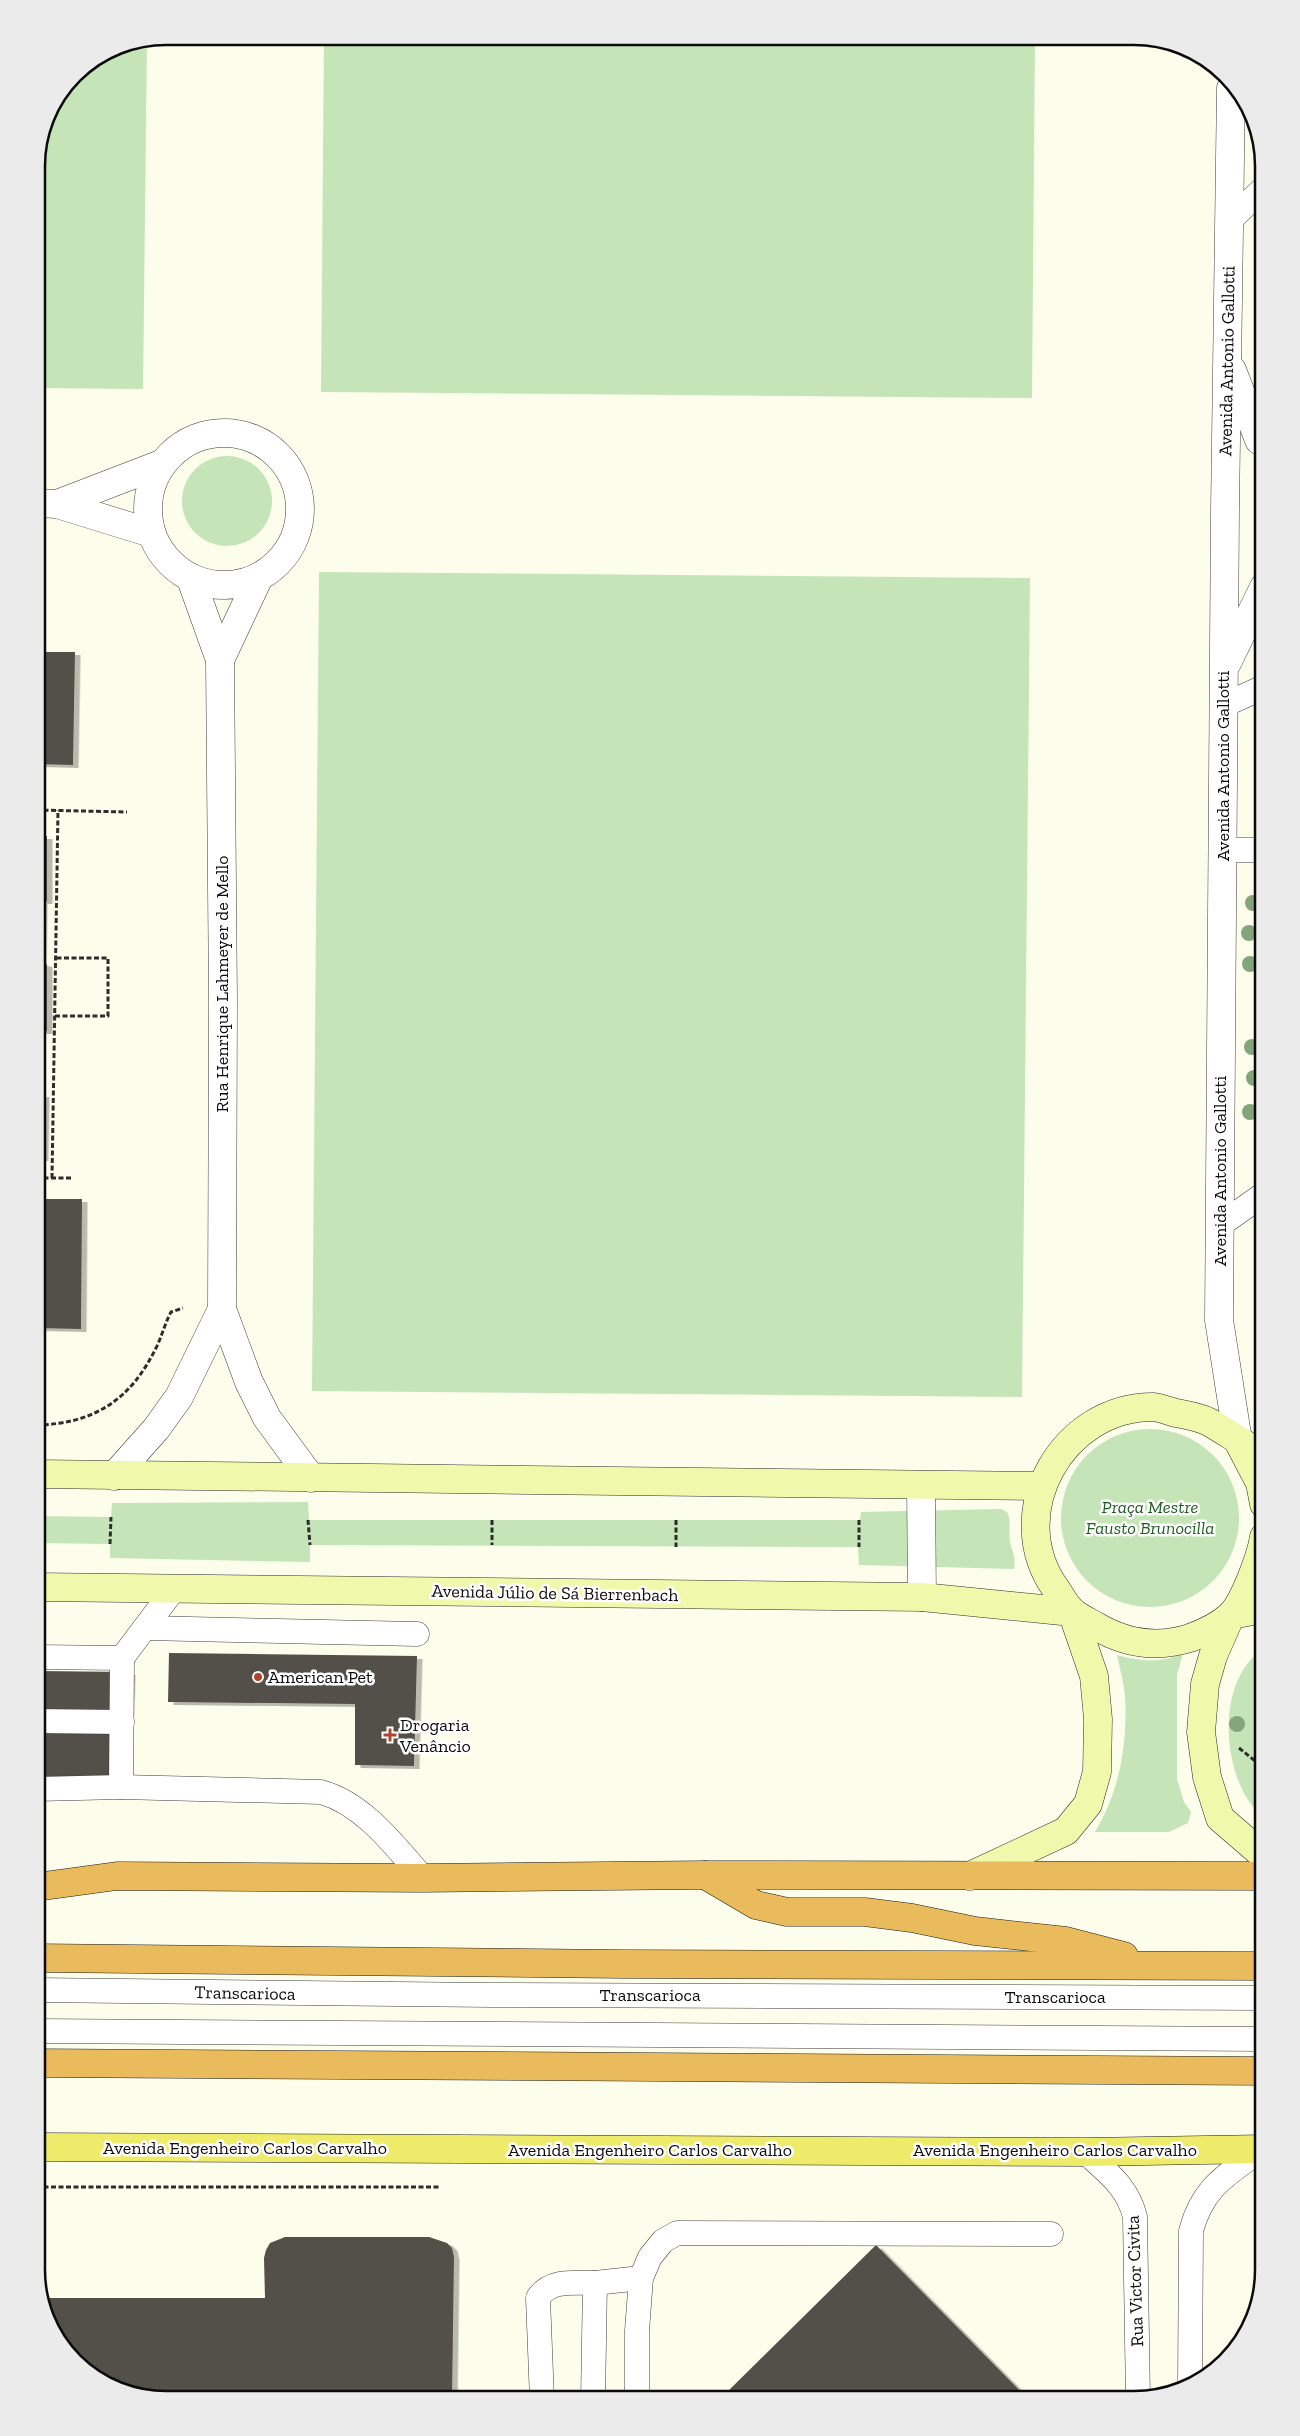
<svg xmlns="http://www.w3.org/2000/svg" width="1300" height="2436" font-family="'Zilla Slab',serif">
<defs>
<filter id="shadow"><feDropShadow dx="5.5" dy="3" stdDeviation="0" flood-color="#0004"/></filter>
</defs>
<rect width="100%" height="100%" fill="#fdfdeb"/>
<!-- green -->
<g fill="#c5e4b8">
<path d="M324,36L1035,37L1032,398L321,392Z"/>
<path d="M147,40L143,389L36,388L37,158L50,109L74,74L117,46Z"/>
<circle cx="227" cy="501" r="45"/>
<path d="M319,572L1030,578L1022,1397L312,1391Z"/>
<circle cx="1150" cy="1518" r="89"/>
<path d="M308,1502L309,1520H860L861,1512L1001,1509L1007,1512C1012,1521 1008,1531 1010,1541C1012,1554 1016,1554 1014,1569L859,1565L858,1547L310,1545V1562L110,1558V1544L36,1543V1516L111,1517L112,1503Z"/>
<path d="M1264,1649V1818C1221,1784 1213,1679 1264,1649Z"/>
<path d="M1183,1653L1177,1675V1779L1184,1802L1191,1812L1188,1823L1169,1832H1095C1119,1793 1128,1743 1125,1697C1124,1683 1120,1669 1117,1655C1140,1661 1160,1664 1183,1653Z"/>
</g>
<!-- building -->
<g fill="#534f48" filter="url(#shadow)">
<path d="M36,652H75L73,765L36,764Z"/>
<path d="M36,836H47V901H42L41,963L47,964V1031H39V1094H44L43,1158H36Z"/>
<path d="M36,1199H82L81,1329L36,1328Z"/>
<path d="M169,1653L417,1656L414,1766L355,1765V1704L168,1702Z"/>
<path d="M36,1671L130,1672L126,1780L36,1778Z"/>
<path d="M285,2237H429L447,2243L452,2248L454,2257L452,2400L158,2399L94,2378L46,2320L42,2298H265L264,2258L266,2250L270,2243Z"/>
<path d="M876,2245L1029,2400H719Z"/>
</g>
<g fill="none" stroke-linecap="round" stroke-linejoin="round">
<!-- lane casing -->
<g stroke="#3e3e3e" stroke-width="25">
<g id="lane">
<path d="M1229,221L1264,188"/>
<path d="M1224,705L1264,687"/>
<path d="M1222,850H1264"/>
<path d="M1220,1225L1264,1194"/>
<path d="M145,1628L417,1634"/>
<path d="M36,1657L122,1658L174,1589"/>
<path d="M36,1721L122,1722"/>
<path d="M121,1787L122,1658"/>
<path d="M36,1789L121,1787L321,1792C364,1804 395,1846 423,1878"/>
<path d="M36,1990L491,1995L1264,1998"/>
<path d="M36,2031L1264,2039"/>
<path d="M1085,2152C1107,2172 1128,2187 1135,2217L1138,2399"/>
<path d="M1190,2385L1191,2231C1203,2186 1227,2175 1262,2149"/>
<path d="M542,2400L538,2298C550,2279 574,2283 595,2283"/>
<path d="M593,2400L595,2283L641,2278"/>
<path d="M637,2400V2331L641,2278L650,2257L663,2241L677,2233L1051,2234"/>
</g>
</g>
<!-- street casing -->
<g stroke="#3e3e3e" stroke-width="29">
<g id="street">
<path d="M1231,88L1225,511L1219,1320L1238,1441"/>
<path d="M1232,370L1259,440L1264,444"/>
<circle cx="224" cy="509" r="76"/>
<path d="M36,503L57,504L151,533"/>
<path d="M57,504L161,464"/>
<path d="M191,579L220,660L223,1000L222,1309L249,1382L267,1418L311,1478"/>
<path d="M220,660L259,577"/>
<path d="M1227,663L1264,587"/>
<path d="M114,1476L156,1429L179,1397L222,1309"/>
<path d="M921,1485L922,1597"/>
</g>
</g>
<!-- secondary casing -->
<g stroke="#2d2d2d" stroke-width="29">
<g id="secondary">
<path d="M1238,1441L1260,1483L1264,1504"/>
<path d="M36,1474L1042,1486"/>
<path d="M1264,1537C1261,1556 1244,1603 1230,1616C1219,1626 1204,1633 1190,1638C1158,1648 1126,1644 1096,1626C1089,1622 1080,1618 1074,1613C1066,1607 1061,1596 1056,1589C1002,1514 1062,1406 1154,1407C1161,1408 1169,1411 1176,1413C1186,1415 1199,1417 1209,1422C1227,1432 1244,1445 1264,1455"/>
<path d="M36,1587L922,1597L1072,1612L1094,1676L1098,1719L1097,1772L1088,1804L1066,1831L970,1876"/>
<path d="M1264,1856L1220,1818L1207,1777L1201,1732L1205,1684L1213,1656L1231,1615L1264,1609"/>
</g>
</g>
<!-- primary casing -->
<g stroke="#1c1c1c" stroke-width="29">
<path id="primary" d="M36,2147L1085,2152L1264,2149"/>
</g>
<!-- highway casing -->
<g stroke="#1c1c1c" stroke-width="29">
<g id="highway">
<path d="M705,1875L756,1905L787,1912H865L912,1918L975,1931L1066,1941L1124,1956"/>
<path d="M36,1887L117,1876L423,1878L705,1875L1264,1876"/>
<path d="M36,1958L621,1964L1264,1966"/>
<path d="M36,2063L1264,2071"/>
</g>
</g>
<!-- path -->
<g stroke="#2d2d2d" stroke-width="3" stroke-dasharray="5 2.5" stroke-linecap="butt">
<path d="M36,810L127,812"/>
<path d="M55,1016H108V958H55"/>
<path d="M36,1178H73"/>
<path d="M52,1178L58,810"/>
<path d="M36,1425C95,1424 131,1399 156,1348C162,1336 165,1323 171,1312L183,1308"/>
<path d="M308,1520L310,1545"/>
<path d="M492,1520V1545"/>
<path d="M676,1520V1547"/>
<path d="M859,1520V1547"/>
<path d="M110,1544L111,1517"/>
<path d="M1239,1748L1264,1768"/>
<path d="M36,2187H441"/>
</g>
<!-- lane -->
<use href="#lane" stroke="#fff" stroke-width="24"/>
<!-- street -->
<use href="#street" stroke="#fff" stroke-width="28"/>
<!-- secondary -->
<use href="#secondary" stroke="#f0f8ab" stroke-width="28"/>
<!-- primary -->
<use href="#primary" stroke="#eeea6a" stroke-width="28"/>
<!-- highway -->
<use href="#highway" stroke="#e9bb5d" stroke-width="28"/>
</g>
<!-- trees -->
<g fill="#84a57c">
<circle cx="1253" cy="903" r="8"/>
<circle cx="1249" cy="933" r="8"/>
<circle cx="1250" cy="964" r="8"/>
<circle cx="1252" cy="1047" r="8"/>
<circle cx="1254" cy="1078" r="8"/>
<circle cx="1250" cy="1112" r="8"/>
<circle cx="1237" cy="1724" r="8"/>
</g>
<!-- markers -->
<g fill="#af452f" stroke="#fff" stroke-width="2">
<circle cx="258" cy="1677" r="5"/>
<path d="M387.5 1727.5h5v5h5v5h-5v5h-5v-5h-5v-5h5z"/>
</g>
<g text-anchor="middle" stroke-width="5" stroke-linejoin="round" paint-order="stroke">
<!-- street labels -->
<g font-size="18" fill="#0b0b0b" stroke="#fff">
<text transform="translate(1227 361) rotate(-89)" y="6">Avenida Antonio Gallotti</text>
<text transform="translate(1223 766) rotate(-90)" y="6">Avenida Antonio Gallotti</text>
<text transform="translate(222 984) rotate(-90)" y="6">Rua Henrique Lahmeyer de Mello</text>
<text transform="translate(1220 1171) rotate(-90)" y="6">Avenida Antonio Gallotti</text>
<text transform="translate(555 1593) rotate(1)" y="6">Avenida Júlio de Sá Bierrenbach</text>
<text transform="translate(245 1993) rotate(1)" y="6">Transcarioca</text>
<text x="650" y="2001">Transcarioca</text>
<text x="1055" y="2003">Transcarioca</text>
<text x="245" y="2154">Avenida Engenheiro Carlos Carvalho</text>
<text x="650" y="2156">Avenida Engenheiro Carlos Carvalho</text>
<text x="1055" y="2156">Avenida Engenheiro Carlos Carvalho</text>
<text transform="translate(1135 2281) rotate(-92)" y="6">Rua Victor Civita</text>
</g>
<!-- park labels -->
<g font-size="18" font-style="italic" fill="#215d22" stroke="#fff">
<text x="1150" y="1513">Praça Mestre<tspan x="1150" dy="21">Fausto Brunocilla</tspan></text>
</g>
<!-- poi labels -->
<g font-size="18" fill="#0b0b0b" stroke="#fff" text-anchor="start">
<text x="268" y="1683">American Pet</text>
<text x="400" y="1731">Drogaria<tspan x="400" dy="21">Venâncio</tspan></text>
</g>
</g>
<!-- crop -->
<path d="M0 0H1300V2436H0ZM166 45H1134A121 121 0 0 1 1255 166V2270A121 121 0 0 1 1134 2391H166A121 121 0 0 1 45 2270V166A121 121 0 0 1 166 45Z" fill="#ebebeb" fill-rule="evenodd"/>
<path fill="none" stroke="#0b0b0b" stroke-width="2.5" d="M166 45H1134A121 121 0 0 1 1255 166V2270A121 121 0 0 1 1134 2391H166A121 121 0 0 1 45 2270V166A121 121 0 0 1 166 45Z"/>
</svg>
